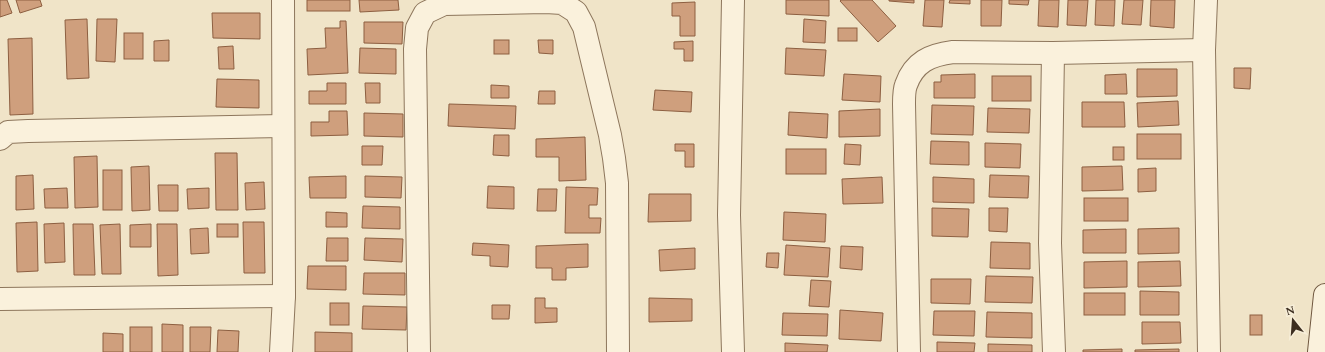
<svg xmlns="http://www.w3.org/2000/svg" width="1325" height="352" font-family="Spectral,serif">
<rect width="100%" height="100%" fill="#f0e4c8"/>
<!-- building -->
<g fill="#cf9f7d" stroke="#8d5f41">
<path d="M0,0H7L12,13L0,17Z"/>
<path d="M16,0H40L42,6L20,13Z"/>
<rect x="307" y="0" width="43" height="11"/>
<path d="M359,0H398L399,10L360,12Z"/>
<path d="M786,0H829V16L786,14Z"/>
<path d="M841,0H872L896,26L878,42L840,1Z"/>
<path d="M889,0H914V3L889,1Z"/>
<path d="M925,0H944L942,27L923,26Z"/>
<path d="M950,0H970V4L949,3Z"/>
<path d="M981,0H1002L1001,26H981Z"/>
<path d="M1009,0H1029L1028,5L1009,4Z"/>
<path d="M1039,0H1059L1058,27L1038,26Z"/>
<path d="M1068,0H1088L1086,26L1067,25Z"/>
<path d="M1096,0H1115L1114,26L1095,25Z"/>
<path d="M1124,0H1143L1141,25L1122,24Z"/>
<path d="M1151,0H1175L1174,28L1150,26Z"/>
<path d="M695,2V36H680V16H672V3Z"/>
<path d="M212,13H260V39L213,38Z"/>
<path d="M87,19L89,78L67,79L65,20Z"/>
<path d="M97,19H117L115,62L96,61Z"/>
<path d="M804,19L826,21L825,43L803,42Z"/>
<path d="M340,21H346L348,73L308,75L307,49L326,48L325,28H340Z"/>
<path d="M364,22H403L402,44L364,43Z"/>
<rect x="838" y="28" width="19" height="13"/>
<rect x="124" y="33" width="19" height="26"/>
<path d="M32,38L33,114L10,115L8,39Z"/>
<path d="M169,40V61H154V41Z"/>
<rect x="494" y="40" width="15" height="14"/>
<path d="M538,40H553V54L539,53Z"/>
<path d="M693,41V61H684V49H674V42Z"/>
<path d="M233,46L234,69H219L218,47Z"/>
<path d="M360,48L396,49V74L359,73Z"/>
<path d="M786,48L826,50L824,76L785,74Z"/>
<path d="M1234,68H1251L1250,89L1234,88Z"/>
<path d="M1137,69H1177V96L1137,97Z"/>
<path d="M844,74L881,76L880,102L842,100Z"/>
<path d="M975,74V98H934V82H941V75Z"/>
<path d="M1126,74L1127,94H1105V75Z"/>
<rect x="992" y="76" width="39" height="25"/>
<path d="M217,79L259,80V108L216,107Z"/>
<path d="M327,83H346V104H309V91H327Z"/>
<path d="M365,83H380V103H366Z"/>
<path d="M491,85L509,86V98H491Z"/>
<path d="M655,90L692,92L691,112L653,110Z"/>
<path d="M539,91H555V104H538Z"/>
<path d="M1178,101L1179,125L1138,127L1137,103Z"/>
<path d="M1082,102H1124L1125,127H1082Z"/>
<path d="M449,104L516,106L515,129L448,126Z"/>
<path d="M932,105L974,106L973,135L931,134Z"/>
<path d="M988,108L1030,109L1029,133L987,132Z"/>
<path d="M880,109V136L839,137V111Z"/>
<path d="M329,111H347L348,135L311,136V122H329Z"/>
<path d="M789,112L828,114L827,138L788,135Z"/>
<path d="M364,113L403,114V137L364,136Z"/>
<rect x="1137" y="134" width="44" height="25"/>
<path d="M494,135H509V156L493,155Z"/>
<path d="M585,137L586,180L559,181V157H536V139Z"/>
<path d="M931,141L969,142V165L930,164Z"/>
<path d="M985,143L1021,144L1020,168L985,167Z"/>
<path d="M675,144H694V167H685V151H675Z"/>
<path d="M845,144L861,145L860,165L844,164Z"/>
<path d="M362,146H383L382,165H362Z"/>
<rect x="1113" y="147" width="11" height="13"/>
<rect x="786" y="149" width="40" height="25"/>
<path d="M215,153H237L238,210H216Z"/>
<path d="M97,156L98,207L75,208L74,157Z"/>
<path d="M149,166L150,210L132,211L131,167Z"/>
<path d="M1122,166L1123,190L1082,191V167Z"/>
<path d="M1156,168V191L1138,192V169Z"/>
<rect x="103" y="170" width="19" height="40"/>
<path d="M33,175L34,209L16,210V176Z"/>
<path d="M990,175L1029,176L1028,198L989,197Z"/>
<path d="M346,176V198H310L309,177Z"/>
<path d="M365,176L402,177L401,198L365,197Z"/>
<path d="M882,177L883,203L843,204L842,179Z"/>
<path d="M933,177L974,179V203L933,202Z"/>
<path d="M264,182L265,209L246,210L245,183Z"/>
<path d="M158,185H178V211H159Z"/>
<path d="M488,186L514,187V209L487,208Z"/>
<path d="M566,187L598,188L597,205H589V218H601L600,233H565Z"/>
<path d="M67,188L68,208H45L44,189Z"/>
<path d="M209,188V208L188,209L187,189Z"/>
<path d="M538,189H557L556,211H537Z"/>
<path d="M649,194H691V221L648,222Z"/>
<rect x="1084" y="198" width="44" height="23"/>
<path d="M363,206L400,207V229L362,228Z"/>
<path d="M932,208L969,209L968,237L932,236Z"/>
<path d="M989,208H1008L1007,232L989,231Z"/>
<path d="M326,212L347,213V227H326Z"/>
<path d="M784,212L826,214L825,242L783,240Z"/>
<path d="M37,222L38,271L17,272L16,223Z"/>
<path d="M243,222H264L265,273H244Z"/>
<path d="M64,223L65,262L45,263L44,224Z"/>
<path d="M73,224H93L95,275H74Z"/>
<path d="M120,224L121,274H102L100,225Z"/>
<path d="M151,224V247H130V225Z"/>
<path d="M157,224H177L178,275L158,276Z"/>
<rect x="217" y="224" width="21" height="13"/>
<path d="M208,228L209,253L191,254L190,229Z"/>
<path d="M1179,228V253L1138,254V229Z"/>
<path d="M1126,229V253H1083V230Z"/>
<path d="M327,238H348V261H326Z"/>
<path d="M365,238L403,239L402,262L364,260Z"/>
<path d="M991,242L1030,243V269L990,268Z"/>
<path d="M473,243L509,245L508,267L490,266V256L472,255Z"/>
<path d="M588,244V267L566,268V280H552V268H536V246Z"/>
<path d="M786,245L830,248L828,277L784,275Z"/>
<path d="M841,246L863,247L862,270L840,268Z"/>
<path d="M695,248V269L660,271L659,250Z"/>
<path d="M767,253H779L778,268L766,267Z"/>
<path d="M1127,261V287L1084,288V262Z"/>
<path d="M1180,261L1181,286L1138,287V262Z"/>
<path d="M308,266H346V290L307,289Z"/>
<path d="M364,273H405V295L363,294Z"/>
<path d="M986,276L1033,277L1032,303L985,302Z"/>
<path d="M931,279H971L970,304L931,303Z"/>
<path d="M811,280L831,281L829,307L809,306Z"/>
<path d="M1140,291L1179,292V315H1140Z"/>
<rect x="1084" y="293" width="41" height="22"/>
<path d="M535,298H545V308H557V322L535,323Z"/>
<path d="M649,298L692,299V321L649,322Z"/>
<rect x="330" y="303" width="19" height="22"/>
<path d="M492,305H510L509,319H492Z"/>
<path d="M363,306L407,307L406,330L362,329Z"/>
<path d="M840,310L883,313L881,341L839,339Z"/>
<path d="M934,311H975L974,336L933,335Z"/>
<path d="M987,312L1032,313V338L986,337Z"/>
<path d="M783,313L828,314L827,336L782,335Z"/>
<rect x="1250" y="315" width="12" height="20"/>
<path d="M1142,322H1180L1181,343L1142,344Z"/>
<path d="M162,324L183,325V352H162Z"/>
<rect x="130" y="327" width="22" height="25"/>
<path d="M190,327H211L210,352H190Z"/>
<path d="M218,330L239,331L238,352H217Z"/>
<path d="M315,332L352,333V352H315Z"/>
<path d="M103,333L123,334V352H103Z"/>
<path d="M937,342L975,343L974,352H937Z"/>
<path d="M785,343L828,345L827,352H785Z"/>
<path d="M988,344L1032,345V352H988Z"/>
<path d="M1122,349V352H1083V350Z"/>
<path d="M1179,349V352H1135V350Z"/>
</g>
<g fill="none" stroke-linecap="round" stroke-linejoin="round">
<!-- minor casing -->
<g stroke="#8d765c" stroke-width="24">
<g id="minor">
<path d="M733,0L729,215L733,352"/>
<path d="M1206,0L1204,50L1209,352"/>
<path d="M1053,53L1050,243L1054,352"/>
<path d="M0,139L8,132L28,131L283,126"/>
<path d="M0,299L284,296"/>
<path d="M281,352L284,296L283,0"/>
<path d="M419,352L415,49L417,28L425,13L444,4L546,2L562,3L576,12L584,27L610,135L614,158L617,183L618,352"/>
<path d="M909,352L904,104C904,98 904,90 906,85C914,62 930,55 953,52L1053,53L1204,50"/>
</g>
</g>
<!-- secondary casing -->
<g stroke="#6f573f" stroke-width="24">
<path id="secondary" d="M1319,352L1325,295"/>
</g>
<!-- minor -->
<use href="#minor" stroke="#faf1dc" stroke-width="22"/>
<!-- secondary -->
<use href="#secondary" stroke="#faf1dc" stroke-width="22"/>
</g>
<!-- north arrow -->
<g transform="translate(1293 320) rotate(343)" stroke="#f7eed8" stroke-width="3" paint-order="stroke">
<path d="M0-3L7 15L0 10L-7 15Z" fill="#3d2e20"/>
<text y="-6" font-size="11" font-weight="bold" text-anchor="middle" fill="#3d2e20">N</text>
</g>
</svg>
